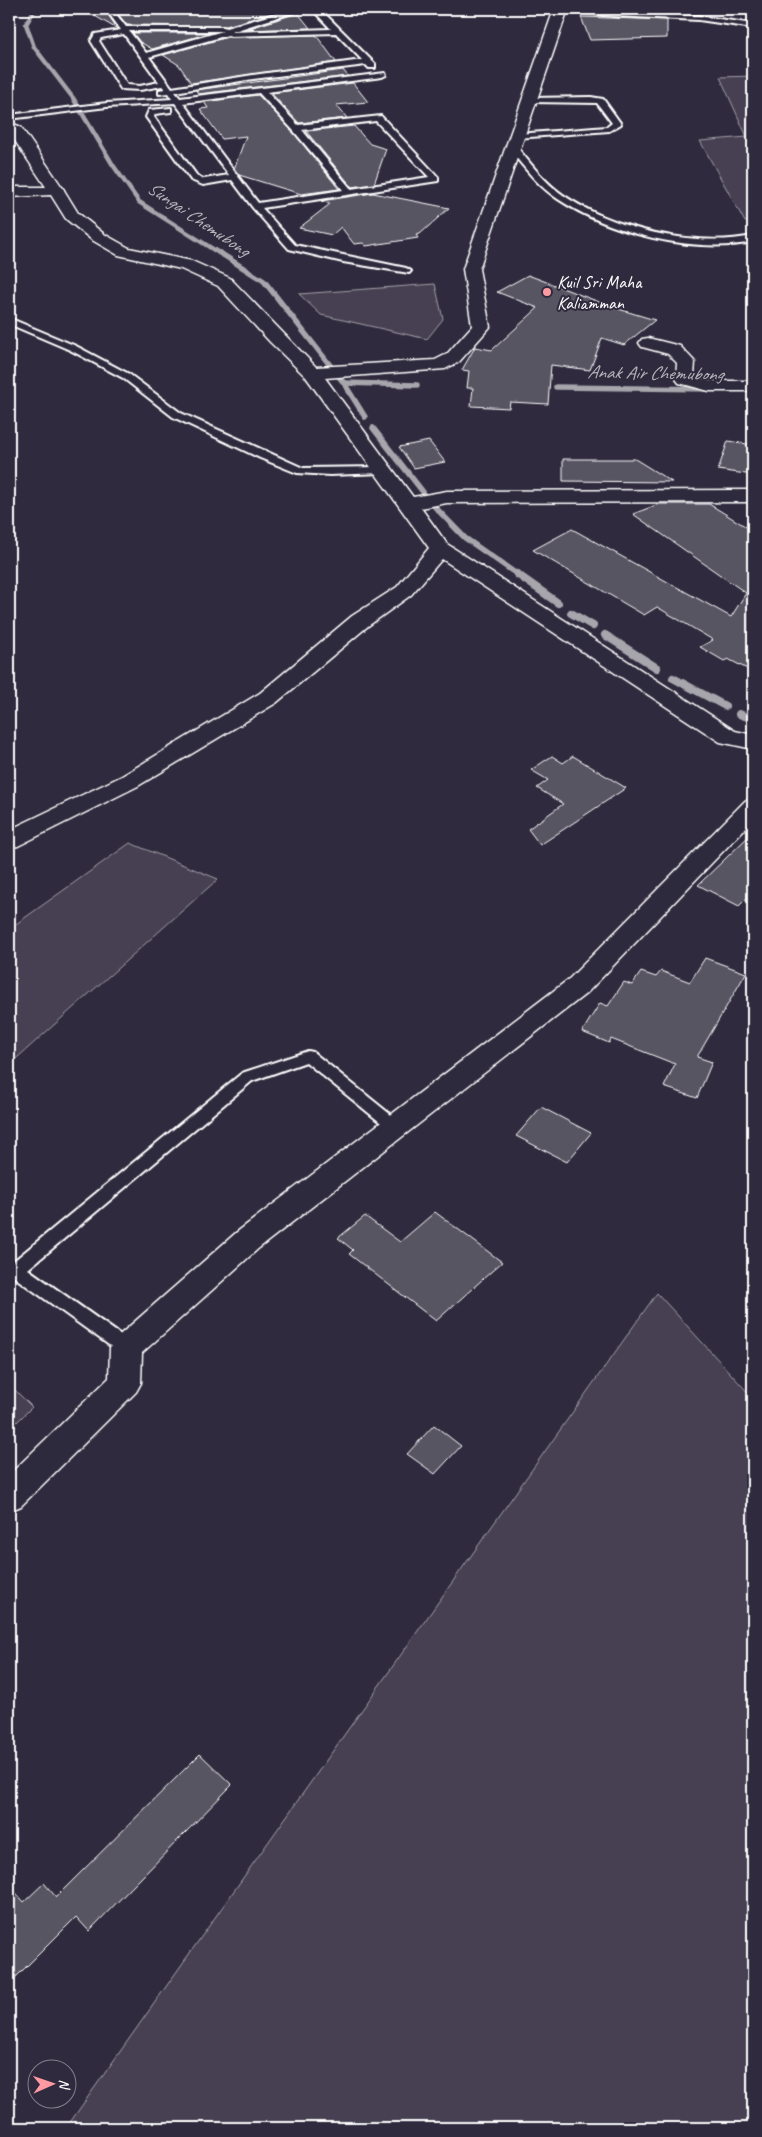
<svg xmlns="http://www.w3.org/2000/svg" width="762" height="2137" font-family="Caveat,sans-serif">
<rect width="100%" height="100%" fill="#2f2a3d"/>
<filter id="ink" filterUnits="userSpaceOnUse"><feTurbulence type="fractalNoise" baseFrequency=".02" numOctaves="2"/><feDisplacementMap in="SourceGraphic" scale="10" xChannelSelector="R" yChannelSelector="G"/><feConvolveMatrix kernelMatrix="1 2 1 2 8 2 1 2 1" color-interpolation-filters="sRGB"/></filter>
<g filter="url(#ink)">
<!-- green -->
<g fill="#464152" stroke="#a2a0a8">
<path d="M753,76V222H745L700,141L747,137L720,77Z"/>
<path d="M435,284L443,319L427,339L321,315L299,294Z"/>
<path d="M130,843L218,879L9,1065V929Z"/>
<path d="M657,1293L753,1398V2128H66Z"/>
<path d="M9,1384L32,1407L9,1430Z"/>
</g>
<g fill="none" stroke-linecap="round" stroke-linejoin="round">
<!-- stream-far2 -->
<path stroke="#a7a6ad" stroke-width="4.5" d="M35,9L26,24L34,47L73,98L113,165L139,202L222,255"/>
<!-- stream-far1 -->
<g stroke="#a7a6ad" stroke-width="5.5">
<path d="M220,253L264,281L344,383L365,417"/>
<path d="M344,383L417,385"/>
<path d="M556,387L711,389"/>
<path d="M373,428L423,492"/>
<path d="M435,507L465,538L518,575"/>
</g>
<!-- stream -->
<g stroke="#a7a6ad" stroke-width="8">
<path d="M517,574L558,603"/>
<path d="M571,613L593,626"/>
<path d="M605,635L657,668"/>
<path d="M673,678L725,706"/>
<path d="M739,714L753,719"/>
</g>
</g>
<!-- building -->
<g fill="#595564" stroke="#fff">
<path d="M83,9H104L118,29H117Z"/>
<path d="M114,9H287L226,26L127,25Z"/>
<path d="M298,13L310,28L244,30Z"/>
<path d="M581,17L667,20V38L590,40Z"/>
<path d="M133,33H210L152,49L140,42Z"/>
<path d="M316,35L336,62L191,83L179,65L163,55L228,37Z"/>
<path d="M343,70L348,76L198,94L196,90Z"/>
<path d="M353,83L368,102L336,105L347,118L299,123L271,93Z"/>
<path d="M258,95L292,131L339,189L301,194L239,175L234,169L246,136L222,139L200,109L208,108L204,102Z"/>
<path d="M354,126L370,144L386,149L374,184L352,187L306,131Z"/>
<path d="M373,193L449,208L420,234L416,235L418,238L366,246L363,243L354,244L341,227L332,235L299,228L330,204L321,201Z"/>
<path d="M528,275L615,308L655,320L624,345L602,338L590,370L551,365L548,404L510,402L509,408L471,406L473,388H467L469,371L462,370L475,347L492,350L538,308L497,292Z"/>
<path d="M429,441L445,462L414,468L399,447Z"/>
<path d="M728,441L753,445V475L718,470Z"/>
<path d="M563,459H635L672,482L563,481Z"/>
<path d="M659,504H709L753,531V672L728,659L724,661L700,647L713,640L657,607L644,615L533,550L572,529L731,617L746,593L633,514Z"/>
<path d="M552,756L563,763L573,756L626,788L540,845L528,829L563,804L537,788L548,780L531,770Z"/>
<path d="M753,832V892L739,906L698,885Z"/>
<path d="M705,958L746,973L697,1057L712,1062L697,1098L664,1087L675,1064L611,1039L609,1043L582,1032L600,1003L608,1006L624,982L632,985L641,972L656,977L661,971L690,982Z"/>
<path d="M541,1107L591,1133L567,1162L516,1136Z"/>
<path d="M435,1212L502,1262L436,1321L349,1254L353,1250L338,1238L365,1216L400,1242Z"/>
<path d="M434,1425L461,1446L435,1474L407,1454Z"/>
<path d="M200,1754L232,1785L89,1931L76,1917L9,1984V1885L24,1902L44,1883L56,1897Z"/>
</g>
<g fill="none" stroke-linecap="round" stroke-linejoin="round">
<!-- service casing -->
<g stroke="#fff" stroke-width="4">
<g id="service">
<path d="M106,9H112L126,27H223L226,28L293,9H303L231,32L331,29L312,9H320L375,64V68H369L366,65L253,79L175,92L180,98L385,73L386,75L382,77L267,92L298,125L381,116L438,177V181L262,208L295,245L406,268L411,271L409,273L343,262L289,249L253,208L232,180L203,185L191,180L146,117L149,110L171,108V112L155,114L154,117L197,176L204,179L229,175L175,103L107,107L9,119V115L107,103L172,99L168,93L159,94V90L165,89L162,86L140,90L121,89L91,41L95,34L121,30ZM129,31H223L146,53ZM336,33L362,60L253,75L172,88L149,57L228,35L231,36ZM124,34L159,82L140,86L127,85L99,41L101,38ZM259,93L293,130L343,190L258,203L183,103ZM376,121L429,177L351,189L302,130Z"/>
<path d="M557,9L699,16L753,24V28L699,20L614,16L561,11Z"/>
<path d="M591,97L603,99L621,124L609,131L517,138L513,136L517,134L607,127L612,123L597,103L530,102L526,100L530,98Z"/>
<path d="M510,146H516C531,164 544,182 563,195C613,229 694,248 753,236V242C693,254 609,233 558,199C538,186 525,168 510,150Z"/>
<path d="M9,318L76,346L129,374L181,413L303,468L382,467L387,470L382,473L330,475L297,473L260,458L173,417L123,378L70,350L9,324Z"/>
<path d="M308,1051L313,1052L401,1123L404,1127L401,1131L396,1133L391,1131L306,1062L252,1081L28,1269L132,1343L135,1348L132,1353L126,1355L120,1353L10,1274V1264L242,1073Z"/>
</g>
</g>
<!-- minor casing -->
<g stroke="#fff" stroke-width="3">
<g id="minor">
<path d="M554,9H568L479,269L490,327L459,362L445,369L325,378L413,497L447,491L753,490V502L447,503L421,508L447,544L735,731L753,735V749L720,742L442,559L411,595L368,626L276,703L138,786L18,846L9,848V830L122,776L260,693L352,616L397,587L429,548L306,377L270,342L218,286L181,269L118,255L92,240L66,219L51,195L9,197V187H62L78,213L104,234L129,248L192,261L230,278L316,367L435,360L447,354L472,326L463,269Z"/>
<path d="M648,338L680,346L695,362L694,376L710,381H753V391H709L679,383L676,379L677,363L668,354L642,347L639,343L642,339Z"/>
<path d="M753,798V820L587,993L259,1248L142,1353L141,1383L136,1392L21,1506L9,1511V1475L109,1378L110,1348L115,1339L237,1232L569,979L745,801Z"/>
</g>
</g>
<!-- secondary casing -->
<g stroke="#fff" stroke-width="3">
<path id="secondary" d="M9,122L21,127L64,190L62,193H50L9,132Z"/>
</g>
<!-- service -->
<use href="#service" fill="#2f2a3d" fill-rule="evenodd"/>
<!-- minor -->
<use href="#minor" fill="#2f2a3d" fill-rule="evenodd"/>
<!-- secondary -->
<use href="#secondary" fill="#2f2a3d" fill-rule="evenodd"/>
</g>
</g>
<!-- markers -->
<circle fill="#ff9aa2" stroke="#2f2a3d" stroke-width="2" cx="547" cy="292" r="5"/>
<g text-anchor="middle" stroke-width="4" stroke-linejoin="round" paint-order="stroke">
<!-- far-poi labels -->
<g font-size="18" fill="#fff" stroke="#2f2a3d" text-anchor="start">
<text x="557" y="288">Kuil Sri Maha<tspan x="557" dy="21">Kaliamman</tspan></text>
</g>
<!-- far-water labels -->
<g font-size="19" font-style="italic" fill="#b6b4bb" stroke="#2f2a3d">
<text transform="translate(199 218) rotate(34)" y="7">Sungai Chemubong</text>
<text transform="translate(655 372) rotate(1)" y="7">Anak Air Chemubong</text>
</g>
</g>
<!-- margin -->
<rect width="762" height="2137" fill="none" stroke="#2f2a3d" stroke-width="30"/>
<rect x="15" y="15" width="732" height="2107" fill="none" stroke="#fff" stroke-width="2" filter="url(#ink)"/>
<!-- north arrow -->
<g transform="translate(52 2084) rotate(88)"><circle r="24" fill="#2f2a3d" stroke="#827f8b"/>
<path d="M0-4L9 19L0 12L-9 19Z" fill="#ff9aa2"/>
<text y="-8" font-size="14" font-weight="bold" text-anchor="middle" fill="#ffffff">N</text>
</g>
</svg>
